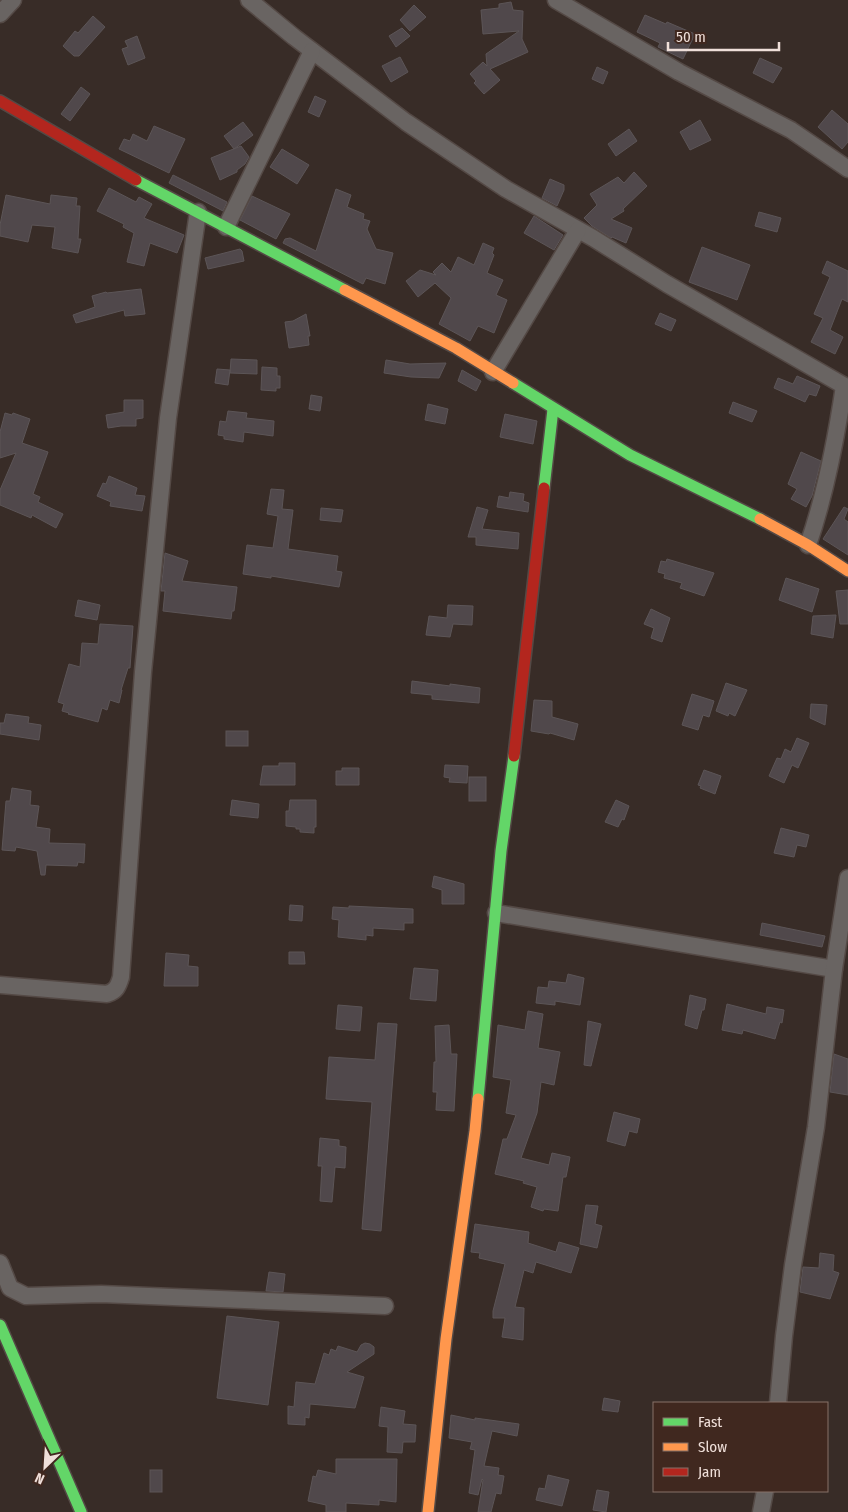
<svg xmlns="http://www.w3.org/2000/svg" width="848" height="1512" font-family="'Fira Sans Condensed',sans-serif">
<rect width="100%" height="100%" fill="#382c27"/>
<!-- building -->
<g fill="#50484b" stroke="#5c5557">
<path d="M511,2L513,10L523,11L522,39L528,52L490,69L500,80L484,94L474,83L476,81L470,74L483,62L487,66L486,54L519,31L483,34L481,10L499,8V4Z"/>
<path d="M414,5L426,17L410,31L400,20Z"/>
<path d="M645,15L666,24L667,22L695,34L683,59L658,47L660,43L637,32Z"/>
<path d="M93,16L105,27L79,56H74L63,46L75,31L78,33Z"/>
<path d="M402,28L410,36L396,47L389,36Z"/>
<path d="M137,36L145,58L128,65L122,49L128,47L125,41Z"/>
<path d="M400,57L408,72L391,82L382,66Z"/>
<path d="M760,58L782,68L773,83L753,73Z"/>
<path d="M597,67L608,72L603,84L592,79Z"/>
<path d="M81,87L90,94L70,121L61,114Z"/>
<path d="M315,96L326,101L319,117L308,112Z"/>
<path d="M832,110L848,124V142L842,149L818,127Z"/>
<path d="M700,120L711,140L690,150L680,132Z"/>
<path d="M243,122L253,135L234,149L224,136Z"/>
<path d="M154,126L185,139L169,173L119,149L124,139L130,141L133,134L147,141Z"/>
<path d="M629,129L637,141L616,156L608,144Z"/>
<path d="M241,146L249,157L245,164L237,170V172L220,180L211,158Z"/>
<path d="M282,149L309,165L297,184L270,167Z"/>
<path d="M634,172L647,186L623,209L624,211L611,219L632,228L626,243L612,237L611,238L592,226L584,218L597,205L590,194L618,177L624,183Z"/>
<path d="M173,175L227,202L223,211L169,183Z"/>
<path d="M550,179L564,185V190L557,206L542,198Z"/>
<path d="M109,188L136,202L139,197L152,204L144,218L184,235L177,253L150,243L144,266L127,262L134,233L123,227L124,224L97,211Z"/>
<path d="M336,189L351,195L347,207L364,214L363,219L370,221L367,229L376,249L393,253L385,284L366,278L363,284L283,243L285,239L290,238L316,251Z"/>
<path d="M6,195L50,204L51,195L77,198L76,206H80L78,239H81L78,253L52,248L55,227L32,225L28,242L0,236V225Z"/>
<path d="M252,196L290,214L276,239L240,220Z"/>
<path d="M759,212L781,218L777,232L755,226Z"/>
<path d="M534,216L563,235L554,250L524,233Z"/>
<path d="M483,243L494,248L492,253L494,255L487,273L503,280L496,295L507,300L494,333L478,326L470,341L439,324L451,298L435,283L418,297L406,281L420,270L436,275L433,272L442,263L451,272L458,257L474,265Z"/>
<path d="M702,247L750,265L737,300L689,282Z"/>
<path d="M240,249L242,251L244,261L208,269L205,258Z"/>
<path d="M827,261L848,271V302L842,299L830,330L843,337L835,354L811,342L823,318L814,314L830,277L822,273Z"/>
<path d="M141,289L145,314L125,316L124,310L76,323L73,315L95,307L92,296L106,292L107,293Z"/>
<path d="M660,313L676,320L671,331L655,324Z"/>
<path d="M306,314L310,336H308L309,345L289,348L285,322L293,321Z"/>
<path d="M231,359L257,360V374L230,373Z"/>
<path d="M386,360L410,364L446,363L439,378L411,377L384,373Z"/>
<path d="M262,367L277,368V376H280V388H276V391L261,390Z"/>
<path d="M217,369L230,370L228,385L215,383Z"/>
<path d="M462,370L481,381L476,391L458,381Z"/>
<path d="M797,376L820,386L816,396L809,394L805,402L774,388L778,378L793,384Z"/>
<path d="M311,395L322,397L320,411L309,409Z"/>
<path d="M124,400H143V418L136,419V426H121L108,428L106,415L124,412Z"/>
<path d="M733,402L757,411L752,422L729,413Z"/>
<path d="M428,404L448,409L445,424L425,420Z"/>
<path d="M228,411L247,413L246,418L274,421L273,436L244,432L243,442L224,439V436L218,435L220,421L226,422Z"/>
<path d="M5,413L12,415L13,413L30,419L22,443L48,452L33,494L40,497L38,502L63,514L56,528L32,515L31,518L0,505V490L16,453L0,458V432Z"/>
<path d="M505,414L537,421L533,444L500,437Z"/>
<path d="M801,452L821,461L812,496L806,507L791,499L797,489L788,484Z"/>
<path d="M109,476L137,488L135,495L145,496L142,511L110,506L111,502L97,496L103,483L106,484Z"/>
<path d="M271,489L284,490L282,509L293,510L288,549L338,556L336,571L342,572L339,587L271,576V578L243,574L247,545L273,548L278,516L267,514Z"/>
<path d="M510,492L524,494L523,501L529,503L528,512L497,507L499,496L509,498Z"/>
<path d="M477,507L488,510L482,529L519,533L518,549L476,545V537H468Z"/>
<path d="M844,507L848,509L844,519L848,522V555L823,539Z"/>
<path d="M321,508L343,510L341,522L320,520Z"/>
<path d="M165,553L188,561L182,581L237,587L234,611H232L231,619L163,611L165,591H161Z"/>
<path d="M667,559L714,573L704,596L680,588L682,583L664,578L665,574L658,572L661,561L666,562Z"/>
<path d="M786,578L819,589L812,612L779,600Z"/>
<path d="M848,590V624H840L836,591Z"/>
<path d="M78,600L100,605L97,620L75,616Z"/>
<path d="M448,605L473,606L472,625L453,624L450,637L426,635L429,616L447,618Z"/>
<path d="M651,609L670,618L662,642L651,638L654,628L644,624Z"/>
<path d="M836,615L833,638L811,634L813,616Z"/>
<path d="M100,624L133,626L130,668H128L121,690H122L119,703L110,700L107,710L102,708L98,722L68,714L69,713L62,711L64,704L58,702L69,664L80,667L82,643L98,644Z"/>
<path d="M412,681L450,686V684L480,688L479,703L432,699V695L411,693Z"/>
<path d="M726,683L747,690L735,716L729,713L728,716L716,711Z"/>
<path d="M692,694L714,701L709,717L703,715L698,730L682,725Z"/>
<path d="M534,700L552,701V717L578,724L574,740L550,733L549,734L531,731Z"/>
<path d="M811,704L827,705L825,725L810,718Z"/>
<path d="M6,714L29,717L28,723L41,725L39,740L0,734V723H4Z"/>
<rect x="226" y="731" width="22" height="15"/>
<path d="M797,738L809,743L798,768L792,765L784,783L769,776L777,758L781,759L785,749L791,752Z"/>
<path d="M279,763H295V785H260L263,766H279Z"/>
<path d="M445,765L468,766L467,783L449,782L450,778L444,777Z"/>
<path d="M342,768H359V785H336V771H342Z"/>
<path d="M704,770L721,776L715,794L700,788L701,786L698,785Z"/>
<rect x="469" y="777" width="17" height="24"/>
<path d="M12,788L31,791L30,805L39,806L36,827L50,829L49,843L85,844L84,863L78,862L77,866L46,865L45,875H41L37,851L16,847L15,851L2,850L6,801H10Z"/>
<path d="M232,800L259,804L258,818L230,815Z"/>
<path d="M290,800H316V827H314V833L300,832V829H296V827L286,826V811H289Z"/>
<path d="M616,800L629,806L624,820L622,819L618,827L605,822Z"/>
<path d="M781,828L809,835L806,847L797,845L794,857L774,853Z"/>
<path d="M434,876L464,884V904H442V890L432,887Z"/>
<path d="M290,905L303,906L302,921L289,920Z"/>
<path d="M349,906L413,909V923H404V930L373,928V936L366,935V940L338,937L339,920L332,919L333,907L349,908Z"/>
<path d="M762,923L825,936L822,947L760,935Z"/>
<path d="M289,952H304L305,964H289Z"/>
<path d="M166,953L189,955L188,966L198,967V986H164Z"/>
<path d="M414,968L438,970L436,1001L410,999Z"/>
<path d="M568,974L584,978L580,1005L555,1001V1005L536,1003L538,987L548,988L549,981L566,983Z"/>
<path d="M690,995L706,999L704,1010H702L697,1029L685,1025Z"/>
<path d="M727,1004L766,1014L767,1007L784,1010L782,1023L780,1022L775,1039L743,1030L742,1034L722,1030Z"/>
<path d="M338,1005L362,1007L360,1031L336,1029Z"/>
<path d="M528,1011L543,1014L538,1048L560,1052L554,1085L541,1082L537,1113L521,1158L549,1165L552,1153L570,1157L566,1177H563L558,1211L544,1209L543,1211L531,1207L537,1187L523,1183L524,1181L495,1174L503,1139H507L516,1115L506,1113L511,1080L493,1077L498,1025L525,1030Z"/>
<path d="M588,1021L601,1024L591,1066L584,1065Z"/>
<path d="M378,1023L397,1024L381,1231L362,1229L372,1102L326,1099L329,1057L375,1060Z"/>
<path d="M449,1025L451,1054H457L454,1111L436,1110L437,1092H433L434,1062H436L435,1026Z"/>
<path d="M834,1054L848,1059V1095L830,1092Z"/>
<path d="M614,1112L640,1119L637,1133L629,1131L625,1146L607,1141Z"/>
<path d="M320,1138L339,1140V1146L346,1147L345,1168L335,1167L332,1202L320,1201L322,1166H318Z"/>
<path d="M586,1205L598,1206L595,1224L602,1226L597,1248L580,1244Z"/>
<path d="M475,1224L529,1232L528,1243L556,1252L559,1242L579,1248L571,1273L536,1262L533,1273L524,1270L515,1307L524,1308L523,1340L502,1337L505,1318H493V1311L505,1264L479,1258L480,1253L471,1252Z"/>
<path d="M820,1253L834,1255L833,1271L839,1273L830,1299L800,1292L803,1267L819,1268Z"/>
<path d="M269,1272L285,1274L283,1292L266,1291Z"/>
<path d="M227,1316L279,1322L268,1405L217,1398Z"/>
<path d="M365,1343L370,1344L374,1347V1354L347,1372L364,1377L355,1408L310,1404L309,1418L305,1417V1425L288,1424V1406L294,1407L296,1382L315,1384L324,1353L329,1355L331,1349L336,1351L338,1346L357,1352L361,1345Z"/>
<path d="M604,1398L620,1401L618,1412L602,1410Z"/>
<path d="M381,1407L405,1411L403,1424L416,1425L415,1442H403L402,1453L387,1452L388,1427L379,1426Z"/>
<path d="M451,1415L475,1420V1418L519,1424L517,1436L492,1431L484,1466L499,1468L498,1475L504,1476L501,1494L496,1493L491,1512H478L483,1480L482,1479L478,1495L469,1493L475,1450L470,1449L472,1442L449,1438Z"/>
<path d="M336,1459H397L396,1502L379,1500V1505L346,1503V1512H326V1505L308,1501L313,1476L316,1477L318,1470L336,1474Z"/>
<rect x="150" y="1470" width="12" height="22"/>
<path d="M548,1475L569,1480L562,1506L536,1500L539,1488L545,1489Z"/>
<path d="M597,1490L609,1492L606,1512L593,1510Z"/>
</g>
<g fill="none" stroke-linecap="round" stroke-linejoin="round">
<!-- street casing -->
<g stroke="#544945" stroke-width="19">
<g id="street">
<path d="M249,0L294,37L406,122L506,189L593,238L667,284L848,388"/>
<path d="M556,0L679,72L791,130L848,169"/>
<path d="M0,14L13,0"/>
<path d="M226,227L312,51"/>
<path d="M493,372L578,230"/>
<path d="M808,545C826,493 836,440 844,386"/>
<path d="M496,913L834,969"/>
<path d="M0,985L107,994C116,991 118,987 121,977L143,672L168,418L198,212"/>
<path d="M0,1263L10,1288L26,1296L101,1294L385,1306"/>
<path d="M778,1403L784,1336L793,1265L816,1127L834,969L848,878"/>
<path d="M761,1512L765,1491"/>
</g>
</g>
<!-- fast casing -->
<g stroke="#544945" stroke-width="14">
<g id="fast">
<path d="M136,180L345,290"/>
<path d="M513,383L630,455L760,519"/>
<path d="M544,488L553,409"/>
<path d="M478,1099L501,851L514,756"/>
<path d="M0,1325L81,1512"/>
</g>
</g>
<!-- slow casing -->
<g stroke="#544945" stroke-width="14">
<g id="slow">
<path d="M345,290L456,348L513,383"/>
<path d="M760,519L808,545L848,571"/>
<path d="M428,1512L446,1339L475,1131L478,1099"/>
</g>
</g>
<!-- jam casing -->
<g stroke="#544945" stroke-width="14">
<g id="jam">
<path d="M0,101L136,180"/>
<path d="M514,756L544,488"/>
</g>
</g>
<!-- street -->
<use href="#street" stroke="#696462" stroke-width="16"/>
<!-- fast -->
<use href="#fast" stroke="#63d668" stroke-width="11"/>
<!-- slow -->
<use href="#slow" stroke="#ff974d" stroke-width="11"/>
<!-- jam -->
<use href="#jam" stroke="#b3261e" stroke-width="11"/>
</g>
<!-- legend -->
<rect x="653" y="1402" width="175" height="90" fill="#40281f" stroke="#867169"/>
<rect x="663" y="1418" width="25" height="8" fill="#63d668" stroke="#867169"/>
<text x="698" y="1427" font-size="15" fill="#efdfd9">Fast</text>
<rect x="663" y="1443" width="25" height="8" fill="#ff974d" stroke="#867169"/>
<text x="698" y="1452" font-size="15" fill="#efdfd9">Slow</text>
<rect x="663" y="1468" width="25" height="8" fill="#b3261e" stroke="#867169"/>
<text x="698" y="1477" font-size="15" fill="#efdfd9">Jam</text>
<!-- north arrow -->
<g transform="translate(45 1467) rotate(205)" stroke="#40281f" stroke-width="4" paint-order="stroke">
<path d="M0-4L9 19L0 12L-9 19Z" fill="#efdfd9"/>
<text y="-8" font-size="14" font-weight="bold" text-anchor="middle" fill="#efdfd9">N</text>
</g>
<!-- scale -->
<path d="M668 42v8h111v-8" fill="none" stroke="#efdfd9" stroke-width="2.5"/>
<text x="676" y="42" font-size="15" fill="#efdfd9" stroke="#40281f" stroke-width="4" paint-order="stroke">50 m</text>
</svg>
